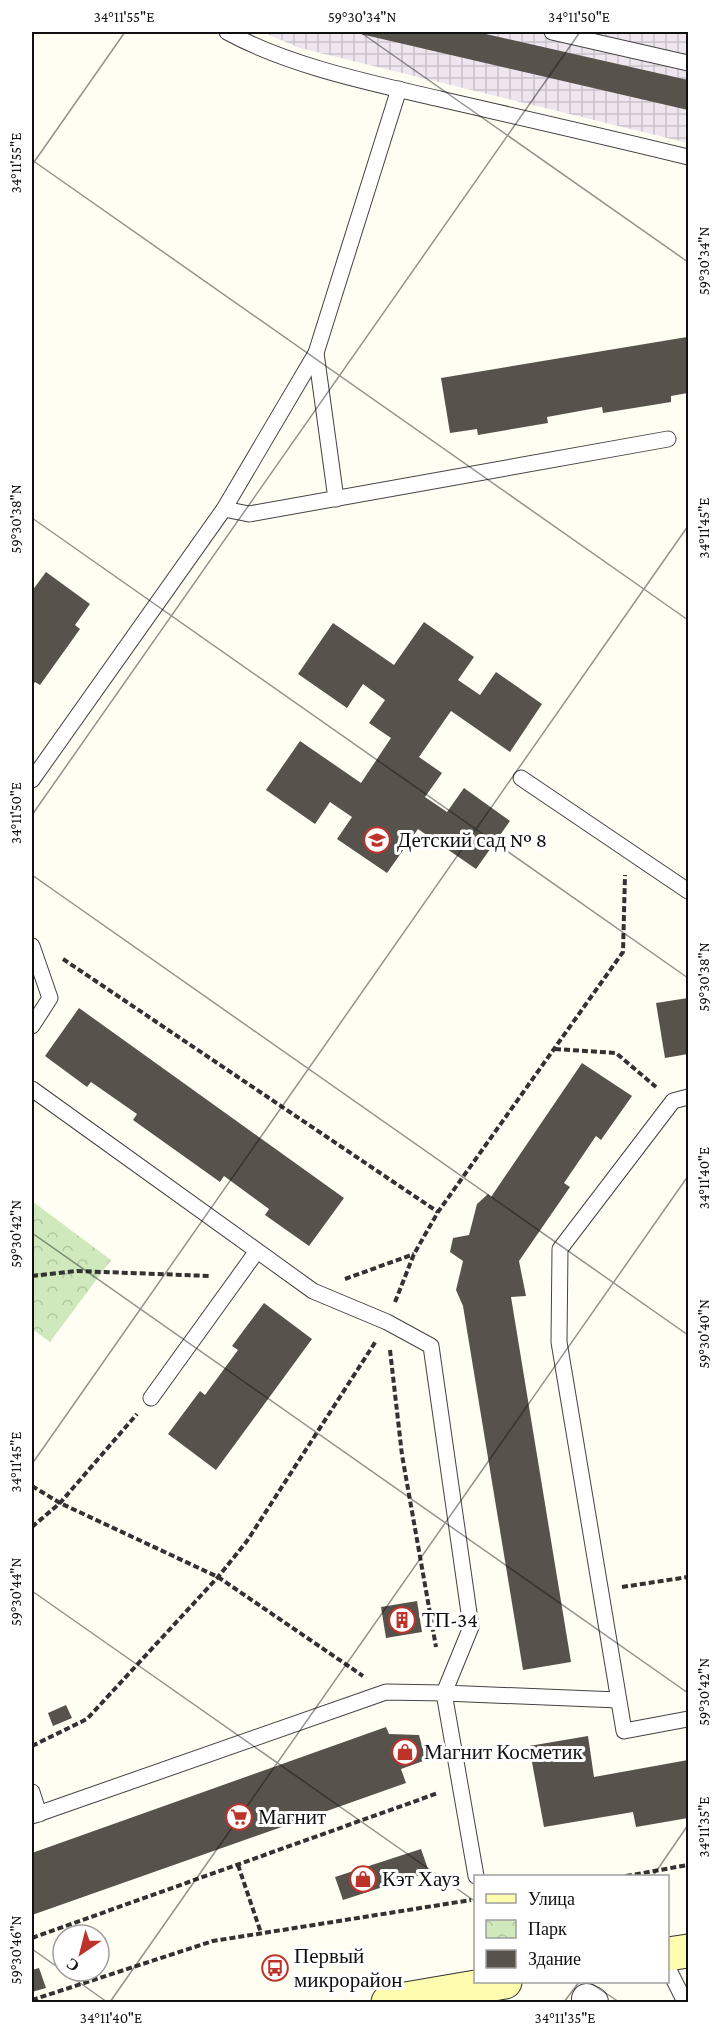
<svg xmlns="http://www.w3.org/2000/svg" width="720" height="2034" font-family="'Crimson Pro',serif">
<defs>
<pattern id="industrial-grid" width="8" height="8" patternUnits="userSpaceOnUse" patternTransform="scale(1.5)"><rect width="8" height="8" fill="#eee5ee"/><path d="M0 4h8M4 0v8" fill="none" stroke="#cbc3cb"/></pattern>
<pattern id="park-crowns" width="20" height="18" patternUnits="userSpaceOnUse" patternTransform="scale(1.5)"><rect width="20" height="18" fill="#cfe9bc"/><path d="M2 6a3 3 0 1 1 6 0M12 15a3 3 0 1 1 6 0" fill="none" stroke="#b1c7a1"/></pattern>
</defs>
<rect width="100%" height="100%" fill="#fffef3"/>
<!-- industrial -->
<path fill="url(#industrial-grid)" d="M262,32H688V143L300,48Z"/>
<!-- park -->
<path fill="url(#park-crowns)" d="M32,1201L111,1260L50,1342L32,1329Z"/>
<!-- building -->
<g fill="#58524c">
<path d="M352,32H477L688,80V110Z"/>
<path d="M687,337L688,393L671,396V402L603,413L602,407L547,417L548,423L478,435L477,429L450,433L441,378Z"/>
<path d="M46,572L90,604L75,625L80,629L40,685L35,682L32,686V591Z"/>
<path d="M424,622L474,657L458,680L480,695L496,672L542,704L510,752L451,711L419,757L442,773L425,797L447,812L464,788L510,821L476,869L418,829L387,873L337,839L352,817L330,802L315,824L266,790L300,741L361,783L391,738L369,723L385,700L363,684L347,708L298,674L333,623L394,665Z"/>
<path d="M688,998V1054L665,1058L656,1003Z"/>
<path d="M79,1008L344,1198L309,1246L265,1215L269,1209L224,1176L220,1182L133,1120L137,1114L91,1082L87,1087L45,1056Z"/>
<path d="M582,1063L632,1096L601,1140L596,1136L564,1183L570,1187L519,1261L526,1296L511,1297L571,1662L523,1670L463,1306L456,1290L463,1261L450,1252L453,1238L469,1235L477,1204L488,1194L491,1197Z"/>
<path d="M264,1303L312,1339L216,1470L168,1434L200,1391L205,1395L238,1350L232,1346Z"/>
<path d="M417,1601L422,1632L386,1638L381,1607Z"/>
<path d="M66,1705L72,1718L53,1726L48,1713Z"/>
<path d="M386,1727L389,1734L419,1735L426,1760L401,1769L406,1783L32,1915V1853Z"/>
<path d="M588,1736L594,1777L688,1760V1818L636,1827L633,1812L544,1827L529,1746Z"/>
<path d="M421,1849L429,1872L343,1900L335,1877Z"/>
<path d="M39,1968L46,1988L32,1992V1970Z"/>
</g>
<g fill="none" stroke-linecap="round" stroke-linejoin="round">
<!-- lane casing -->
<g stroke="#434343" stroke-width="17">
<g id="lane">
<path d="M227,32C289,66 371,83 440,99C523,118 606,137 688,157"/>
<path d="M552,32L688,63"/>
<path d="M316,353L336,499"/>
<path d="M224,509L249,514L668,439"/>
<path d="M521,778L688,891"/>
<path d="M32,780L224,509L316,353L399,89"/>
<path d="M32,946L50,998L32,1026"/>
<path d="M32,1089L313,1291L387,1322L431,1346L471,1627L444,1693L618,1700"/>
<path d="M688,1097L673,1101L560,1249L559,1342L624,1731L688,1719"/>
<path d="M151,1398L257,1251"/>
<path d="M32,1792L39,1814"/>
<path d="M32,1816L386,1692L444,1693L476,1876"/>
<path d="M668,1968L685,2002"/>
</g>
</g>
<!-- street casing -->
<g stroke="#434343" stroke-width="32">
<path id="street" d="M587,1999L593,2002"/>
</g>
<!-- secondary casing -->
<g stroke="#323232" stroke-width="35">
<g id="secondary">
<path d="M668,1954L688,1951"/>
<path d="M388,2002L505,1982"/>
</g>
</g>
<!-- path -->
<g stroke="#323232" stroke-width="4" stroke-dasharray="6 3" stroke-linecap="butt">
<path d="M63,959L438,1212"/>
<path d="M555,1049L616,1053L656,1087"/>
<path d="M32,1276L77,1271L210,1276"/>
<path d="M345,1279L414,1254"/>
<path d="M395,1302L414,1254L438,1212L623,952L625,875"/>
<path d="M390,1350L402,1455L436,1647"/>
<path d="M32,1486L60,1503L218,1577L363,1676"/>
<path d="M32,1527L60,1503L137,1414"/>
<path d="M622,1587L688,1577"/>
<path d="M32,1746L87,1719L218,1577L247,1541L376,1341"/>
<path d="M238,1865L261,1933"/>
<path d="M626,1876L688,1865"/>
<path d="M32,1938L438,1793"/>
<path d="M32,2000L213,1941L471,1900"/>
</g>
<!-- lane -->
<use href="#lane" stroke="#fff" stroke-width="15"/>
<!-- street -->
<use href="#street" stroke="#fff" stroke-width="30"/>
<!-- secondary -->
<use href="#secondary" stroke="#fdfcaf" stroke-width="33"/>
</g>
<!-- ticks -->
<path fill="none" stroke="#101010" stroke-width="1.5" stroke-opacity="0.45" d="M360,32L688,262M32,160L688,620M32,165L125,32M32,518L688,978M32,815L580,32M32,875L688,1335M32,1233L688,1693M32,1464L688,526M32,1591L476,1902M653,1876L688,1825M32,1949L107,2002M589,1982L619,2002M110,2002L688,1176M564,2002L579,1982"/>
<!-- icons -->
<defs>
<g id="school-ring" transform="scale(1.35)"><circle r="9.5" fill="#fff" stroke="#bd332a" stroke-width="1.5"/><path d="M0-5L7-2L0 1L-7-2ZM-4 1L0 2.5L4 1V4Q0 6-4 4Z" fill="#bd332a"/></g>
<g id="building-ring" transform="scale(1.35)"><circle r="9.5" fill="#fff" stroke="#bd332a" stroke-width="1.5"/><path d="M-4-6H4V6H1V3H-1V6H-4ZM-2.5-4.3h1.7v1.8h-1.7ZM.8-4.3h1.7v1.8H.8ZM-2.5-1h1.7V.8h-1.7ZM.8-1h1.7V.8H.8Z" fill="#bd332a"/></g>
<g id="shop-ring" transform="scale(1.35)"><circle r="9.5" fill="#fff" stroke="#bd332a" stroke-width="1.5"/><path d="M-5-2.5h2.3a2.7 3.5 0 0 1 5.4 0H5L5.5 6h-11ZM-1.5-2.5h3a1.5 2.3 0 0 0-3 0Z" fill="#bd332a"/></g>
<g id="supermarket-ring" transform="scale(1.35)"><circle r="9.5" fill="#fff" stroke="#bd332a" stroke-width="1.5"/><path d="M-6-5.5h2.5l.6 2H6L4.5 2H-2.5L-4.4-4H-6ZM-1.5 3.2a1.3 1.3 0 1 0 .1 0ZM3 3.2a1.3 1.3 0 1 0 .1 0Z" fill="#bd332a"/></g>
<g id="bus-ring" transform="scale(1.35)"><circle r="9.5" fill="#fff" stroke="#bd332a" stroke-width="1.5"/><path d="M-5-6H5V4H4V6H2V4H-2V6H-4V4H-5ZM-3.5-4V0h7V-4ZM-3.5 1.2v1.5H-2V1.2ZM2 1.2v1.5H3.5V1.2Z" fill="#bd332a"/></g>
</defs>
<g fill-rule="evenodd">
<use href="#school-ring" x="377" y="840"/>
<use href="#building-ring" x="402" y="1620"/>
<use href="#shop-ring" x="405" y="1752"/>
<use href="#supermarket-ring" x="239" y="1817"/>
<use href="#shop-ring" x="363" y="1879"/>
<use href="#bus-ring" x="275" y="1968"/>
</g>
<g text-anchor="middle" stroke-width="6" stroke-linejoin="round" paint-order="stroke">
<!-- poi labels -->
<g font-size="21" fill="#101010" stroke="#fff" text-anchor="start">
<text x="397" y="847">Детский сад № 8</text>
<text x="422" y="1627">ТП-34</text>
<text x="424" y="1759">Магнит Косметик</text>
<text x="258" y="1824">Магнит</text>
<text x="382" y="1886">Кэт Хауз</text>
<text x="294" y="1963">Первый<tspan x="294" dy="24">микрорайон</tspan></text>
</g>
</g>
<!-- border -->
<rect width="720" height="2034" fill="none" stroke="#ffffff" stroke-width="66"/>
<!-- legend -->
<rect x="474" y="1875" width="195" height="108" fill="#ffffff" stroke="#9f9f9f" stroke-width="1.5"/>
<rect x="486" y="1894" width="30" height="9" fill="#fdfcaf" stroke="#9f9f9f" stroke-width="1.5"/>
<text x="528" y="1905" font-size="18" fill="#101010">Улица</text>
<rect x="486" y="1920" width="30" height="18" fill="url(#park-crowns)" stroke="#9f9f9f" stroke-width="1.5"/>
<text x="528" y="1935" font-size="18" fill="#101010">Парк</text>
<rect x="486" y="1950" width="30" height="18" fill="#58524c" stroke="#9f9f9f" stroke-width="1.5"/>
<text x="528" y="1965" font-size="18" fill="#101010">Здание</text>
<!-- north arrow -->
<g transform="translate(81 1953) rotate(215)"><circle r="28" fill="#ffffff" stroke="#9f9f9f" stroke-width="1.5"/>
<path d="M0-4.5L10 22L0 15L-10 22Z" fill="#bd332a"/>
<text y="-9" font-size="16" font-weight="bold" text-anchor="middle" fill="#101010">С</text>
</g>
<rect x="33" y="33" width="654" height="1968" fill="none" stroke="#101010" stroke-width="2"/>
<g font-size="15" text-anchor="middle" fill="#101010">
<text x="124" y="22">34°11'55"E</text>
<text x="362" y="22">59°30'34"N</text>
<text x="579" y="22">34°11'50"E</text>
<text transform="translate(16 163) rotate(-90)" y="5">34°11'55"E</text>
<text transform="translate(704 261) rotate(-90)" y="5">59°30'34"N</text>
<text transform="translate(16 519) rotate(-90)" y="5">59°30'38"N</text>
<text transform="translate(704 528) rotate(-90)" y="5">34°11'45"E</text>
<text transform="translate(16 813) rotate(-90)" y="5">34°11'50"E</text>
<text transform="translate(704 977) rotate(-90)" y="5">59°30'38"N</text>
<text transform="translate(704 1178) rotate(-90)" y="5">34°11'40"E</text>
<text transform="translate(16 1234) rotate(-90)" y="5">59°30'42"N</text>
<text transform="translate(704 1334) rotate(-90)" y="5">59°30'40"N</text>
<text transform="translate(16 1462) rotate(-90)" y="5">34°11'45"E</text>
<text transform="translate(16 1592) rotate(-90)" y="5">59°30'44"N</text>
<text transform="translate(704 1692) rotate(-90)" y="5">59°30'42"N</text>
<text transform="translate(704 1827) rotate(-90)" y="5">34°11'35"E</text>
<text transform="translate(16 1950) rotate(-90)" y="5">59°30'46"N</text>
<text x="111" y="2023">34°11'40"E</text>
<text x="565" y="2023">34°11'35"E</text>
</g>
</svg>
